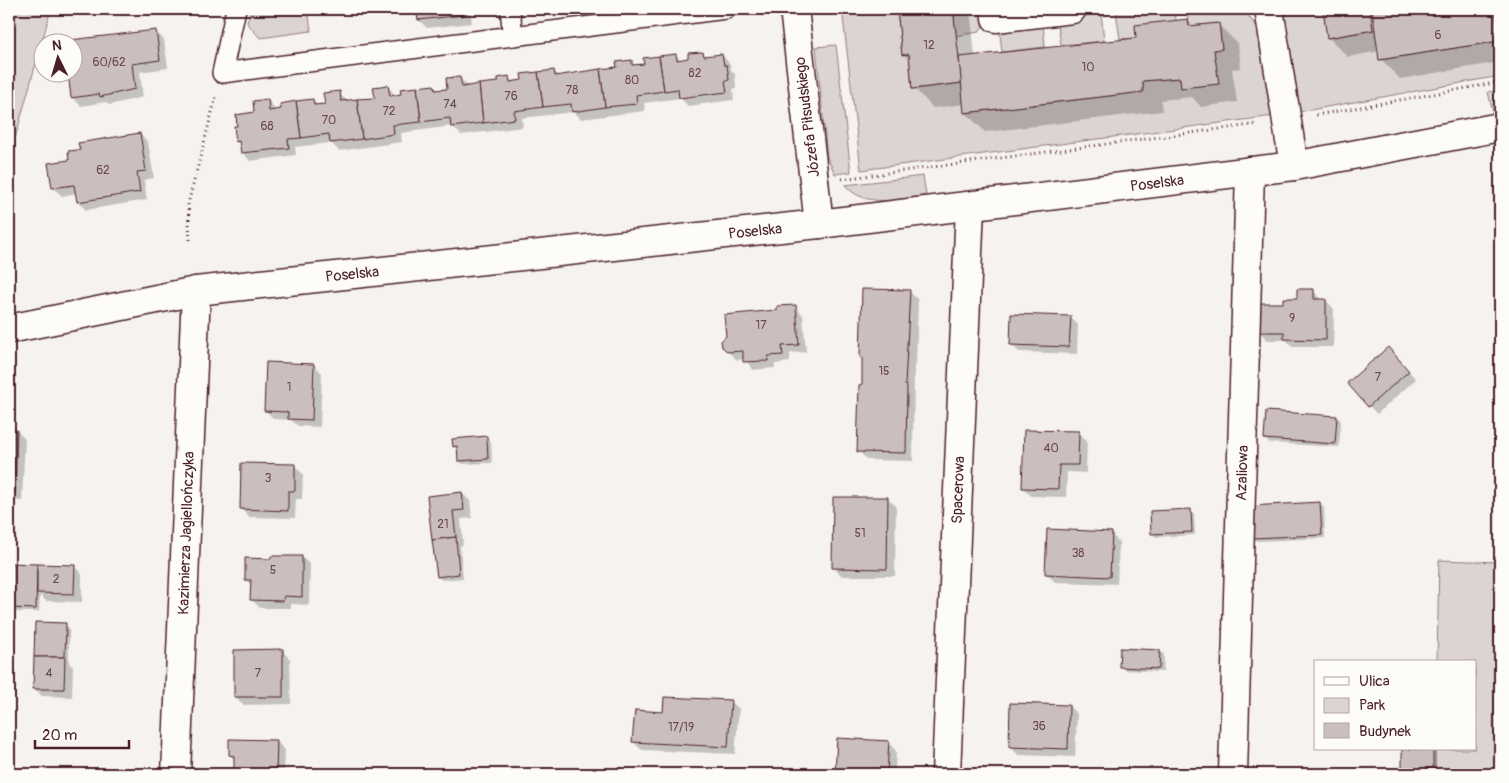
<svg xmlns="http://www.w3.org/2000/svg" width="1509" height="783" font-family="Pangolin,sans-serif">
<rect width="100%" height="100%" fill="#f6f3ef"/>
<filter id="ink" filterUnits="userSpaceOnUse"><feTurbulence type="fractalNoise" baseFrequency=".02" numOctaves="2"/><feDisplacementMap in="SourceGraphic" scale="10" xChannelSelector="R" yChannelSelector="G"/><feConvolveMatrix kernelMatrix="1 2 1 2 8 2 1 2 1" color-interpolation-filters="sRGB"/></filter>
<g filter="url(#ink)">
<!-- green -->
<g fill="#dcd4d2" stroke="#937a7e">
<path d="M9,9H51L9,160Z"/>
<path d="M251,9H308L311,31L260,38L247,23Z"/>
<path d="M842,9H897L902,54H909L912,89L962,83L965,113L1143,92V81L1180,78L1181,88L1214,50L1222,49L1219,23L1189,26L1187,9C1202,9 1219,6 1234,9C1270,15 1270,88 1274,116L861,170Z"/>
<path d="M953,9H985L984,24L979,32L956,36Z"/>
<path d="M1121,9H1175L1176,21L1136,38L1120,39L1116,12Z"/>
<path d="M1276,9H1323L1328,38L1375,30L1380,60L1500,41L1495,9H1500V76L1293,113Z"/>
<path d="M1101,12L1104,41L1061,45L1058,24L1059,17Z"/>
<path d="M1043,23L1045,47L1002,52L999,26Z"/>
<path d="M836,45L851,172L835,174L827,157L816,47Z"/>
<path d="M1500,90V112L1493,113L1488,92Z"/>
<path d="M923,176L926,195C900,199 865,209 845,185Z"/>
<path d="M1439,560L1500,562V774H1435V749H1475V662H1437Z"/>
</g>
<!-- shadow -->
<g fill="#0003">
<path d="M111,9H129L112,11Z"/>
<path d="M418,9H470L472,23L427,28L419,20Z"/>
<path d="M898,9H970L975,56L1138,39L1188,20L1194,27L1219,25L1238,44L1241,68L1232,69L1237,102L1201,107L1192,97L1161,100L1162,111L985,132L966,113L965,104L933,108L914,88L911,62L903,54Z"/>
<path d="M1318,9H1500V62L1400,79L1381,59L1379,51L1348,57L1329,38L1325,15Z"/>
<path d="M156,32L164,40L168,68L140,72L143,97L109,105L106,102L81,106L72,97L71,42Z"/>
<path d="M703,53L707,57L722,55L730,64L731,70L735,74L736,88L733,89L734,100L688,106L680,98L644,103L645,111L581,119L574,112L522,118L523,127L461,135L452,126L401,133L402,142L339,151L331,143L295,147L296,155L250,161L242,152L241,145L237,141L268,100L276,111L313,100L318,106L326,105L339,93L347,101L376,99L388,87L396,96L434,86L439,91L448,90L460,78L468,86L500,83L508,78L513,82L554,71L559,76L619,68L631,62L636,66L646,65L675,55L681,60L689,59Z"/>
<path d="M140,134L148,142L154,178L144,180L147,200L86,210L78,202L77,193L62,196L53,188L81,151Z"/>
<path d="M1313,290L1321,300H1326L1334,309L1333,347H1293L1286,340H1267L1259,331L1284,305Z"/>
<path d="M910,292L918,300L916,366L914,365L913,461L867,460L859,451L863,385Z"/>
<path d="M795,306L803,315L806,352L790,353V362L775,364V368L753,370L745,359L737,360L723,347L779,312Z"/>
<path d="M1070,317L1078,325L1077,354L1019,352L1011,344Z"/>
<path d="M1499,340H1500V399L1498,396Z"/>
<path d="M1396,357L1416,379L1377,414L1369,406Z"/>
<path d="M314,365L322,373L320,427L298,426L291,420L274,419L266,411Z"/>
<path d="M1337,417L1341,421L1339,447L1269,443L1265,439Z"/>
<path d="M9,431H17L25,439L22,501L9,500Z"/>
<path d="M1079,433L1087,441L1086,473L1067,472L1066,497L1031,496L1023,488Z"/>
<path d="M487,438L491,442L492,463L463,464L459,461L458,450L454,446Z"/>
<path d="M295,466L303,474L302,499H296L295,518L249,517L241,509Z"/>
<path d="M462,493L470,501L472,518L461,519L463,545L460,546L463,578L442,580L438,576L429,497Z"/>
<path d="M887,498L896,506L895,576H842L834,568Z"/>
<path d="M1320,503L1324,507L1325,538L1257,541L1253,537Z"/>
<path d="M1190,510L1194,514L1195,535L1156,537L1152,533Z"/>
<path d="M1111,534L1119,542L1117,584L1055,582L1046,573Z"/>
<path d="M302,557L310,565L309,605L291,604V608H260L252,600V586L246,580V560Z"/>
<path d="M9,564L74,566L82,574V602L46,601L40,595L39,612H11L9,610Z"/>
<path d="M65,624L69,628V663L73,667L72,697L42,696L34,688Z"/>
<path d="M282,651L290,659L291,704L243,705L235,697Z"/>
<path d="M1160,651L1164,655L1163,672L1124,670L1120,666Z"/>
<path d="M731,701L739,709L735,754L642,750L633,742Z"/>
<path d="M1069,706L1077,714L1075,757L1018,755L1010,746Z"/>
<path d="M839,739L888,742L896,751L895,774H836Z"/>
<path d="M276,741L285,750L284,774H235V760L230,755Z"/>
<path d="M1403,749H1436V772L1407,771L1403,768Z"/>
</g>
<!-- building -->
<g fill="#cbbfbe" stroke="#4a1f2b">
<path d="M416,9H463L464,15L418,20Z"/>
<path d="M897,9H953L962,83L912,89L909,54L902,55Z"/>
<path d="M1323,9H1370L1373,30L1327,38Z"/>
<path d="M1372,9H1495L1500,41L1379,60Z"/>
<path d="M1188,19L1189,26L1219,23L1222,49L1214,50L1219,84L1181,88L1180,78L1143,81V92L964,113L959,57L1136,38L1135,25Z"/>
<path d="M156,30L160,60L132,64L135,89L100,97L99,94L71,98L68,72H72V42L70,40Z"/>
<path d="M703,52L704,56L722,54L724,65H727L729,80L725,81L727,92L679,98L678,89L664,91L659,56L676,54L677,60L688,58V53Z"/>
<path d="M659,56L664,91L636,95L637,104L605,107L600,69L617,67L616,62L632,60V65L644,64L643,58Z"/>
<path d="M600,69L605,107L572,112L571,104L543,107L538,72L554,70L555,76Z"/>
<path d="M538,72L543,107L514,111L515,119L483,123L479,84L498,82V78L509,76L510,82L522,80L521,74Z"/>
<path d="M460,77L462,87L479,84L483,123L451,127L450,118L421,122L417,87L434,85L435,90L447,89L446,78Z"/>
<path d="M388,85L390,96L401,94L400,89L417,87L421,122L393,125L394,134L362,139L357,99L375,98L373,87Z"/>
<path d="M340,91L341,101L357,99L362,139L330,143L329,134L301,138L296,101L313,99L314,105L325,104L323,93Z"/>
<path d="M268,99L269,111L281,109L280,104L296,101L301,138L288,139L289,148L241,153L239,141L236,142L234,126H237L236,115L254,112L253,101Z"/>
<path d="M140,133L146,171L137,172L140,192L77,202L74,185L52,188L48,163L69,160L68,151L80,150L78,143Z"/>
<path d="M862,289L910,290L905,385L907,386L906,453L857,452L859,385L862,384V358L860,357Z"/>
<path d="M1297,289H1314V299H1326V340L1284,339V332H1258V303H1283V298H1297Z"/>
<path d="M796,305L799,345L782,346L783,355L768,356V361L743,362V351L728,352L722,347L721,341L726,336L724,315L777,310V306Z"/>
<path d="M1011,314L1071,316L1069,347L1010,345Z"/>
<path d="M1498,339H1500V397H1496Z"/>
<path d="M1388,347L1409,371L1368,407L1347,383Z"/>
<path d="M266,362L314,364L312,420L288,419V412L264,411Z"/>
<path d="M1266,411L1337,416L1335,444L1264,439Z"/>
<path d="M9,430H17L15,493H9Z"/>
<path d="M1024,430L1079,431L1078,465H1059L1058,489L1022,488Z"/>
<path d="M487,436L488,459L458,461L457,446L453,447L452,439Z"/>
<path d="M241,463L295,464V491H288V511L240,509Z"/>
<path d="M462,492L464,510L453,511L456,537L432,540L427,496Z"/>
<path d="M833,497H888L887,569L832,568Z"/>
<path d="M1320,502L1322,535L1252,538L1250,506Z"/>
<path d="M1191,509L1192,532L1151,534L1150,511Z"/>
<path d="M1047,529L1112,532L1110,577L1045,574Z"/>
<path d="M456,537L459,574L437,577L432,540Z"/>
<path d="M271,556H302V597L284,596L283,601L250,600L251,580H245V558L271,559Z"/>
<path d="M9,563L37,564L36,609L9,608Z"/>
<path d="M37,564L75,565L74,594L37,593Z"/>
<path d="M35,622L66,623L65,657H34Z"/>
<path d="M1120,648L1160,650L1159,669L1119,667Z"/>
<path d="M283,649V697H234V650Z"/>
<path d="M34,657H65L64,689H33Z"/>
<path d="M664,697L731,700L728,747L632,742L635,710L663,712Z"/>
<path d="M1010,703L1069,705L1068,749L1009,747Z"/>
<path d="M837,738L889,741L887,774H835Z"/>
<path d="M229,739L277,740L276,774H234V756L229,755Z"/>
<path d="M1402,749H1433V769L1402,768Z"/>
</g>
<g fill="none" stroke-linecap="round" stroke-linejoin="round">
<!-- service casing -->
<g stroke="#4a1f2b" stroke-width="22">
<g id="service">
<path d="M236,9L222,73L726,9"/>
<path d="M510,9L513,36"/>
</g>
</g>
<!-- minor casing -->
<g stroke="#4a1f2b" stroke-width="31">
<g id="minor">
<path d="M794,9L819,224"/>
<path d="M995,9L996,18L1072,9"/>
<path d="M1269,9L1294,166"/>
<path d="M9,329L196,291L819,224L1294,166L1500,127"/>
<path d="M176,774L196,291"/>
<path d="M946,774L970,206"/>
<path d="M1233,774L1250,171"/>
</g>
</g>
<!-- path -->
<g stroke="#4a1f2b" stroke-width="3" stroke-dasharray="1 4" stroke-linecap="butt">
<path d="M1316,115L1500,82"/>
<path d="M842,179L1258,124"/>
<path d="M190,240L188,204L216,97"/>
</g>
<!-- service -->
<use href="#service" stroke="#fdfcf7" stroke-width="19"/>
<!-- minor -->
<use href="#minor" stroke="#fdfcf7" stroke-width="28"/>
</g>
</g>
<g text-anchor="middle" stroke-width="4" stroke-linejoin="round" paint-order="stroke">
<!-- number labels -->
<g font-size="12" fill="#6a4750">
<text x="1438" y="39">6</text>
<text x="929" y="49">12</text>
<text x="109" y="66">60/62</text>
<text x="1088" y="71">10</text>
<text x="695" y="77">82</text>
<text x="632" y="84">80</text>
<text x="572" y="94">78</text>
<text x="511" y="100">76</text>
<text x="450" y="108">74</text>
<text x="389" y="115">72</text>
<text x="329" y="124">70</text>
<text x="267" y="130">68</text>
<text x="103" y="174">62</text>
<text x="1292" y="322">9</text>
<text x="761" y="329">17</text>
<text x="884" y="375">15</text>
<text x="1378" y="381">7</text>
<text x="289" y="391">1</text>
<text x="1051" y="452">40</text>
<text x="268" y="482">3</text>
<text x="443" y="528">21</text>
<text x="860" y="537">51</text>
<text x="1078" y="557">38</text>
<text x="273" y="574">5</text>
<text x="56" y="583">2</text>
<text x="49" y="677">4</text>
<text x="258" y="677">7</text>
<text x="1039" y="730">36</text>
<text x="681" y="731">17/19</text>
</g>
<!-- street labels -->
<g font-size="15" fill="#4a1f2b" stroke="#fdfcf7">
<text transform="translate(807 117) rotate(-97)" y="5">Józefa Piłsudskiego</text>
<text transform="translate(1157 183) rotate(-7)" y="5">Poselska</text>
<text transform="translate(755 231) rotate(-6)" y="5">Poselska</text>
<text transform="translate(352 274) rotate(-6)" y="5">Poselska</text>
<text transform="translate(1242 473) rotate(-88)" y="5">Azaliowa</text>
<text transform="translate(958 490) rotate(-88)" y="5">Spacerowa</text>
<text transform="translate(186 533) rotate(-88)" y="5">Kazimierza Jagiellończyka</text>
</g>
</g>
<!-- margin -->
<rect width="1509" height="783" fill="none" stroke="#fdfcf7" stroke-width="30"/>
<rect x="15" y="15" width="1479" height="753" fill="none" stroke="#4a1f2b" stroke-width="2" filter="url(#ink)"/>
<!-- legend -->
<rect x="1314" y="660" width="162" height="90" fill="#fdfcf7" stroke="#b5a4a5"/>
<rect x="1324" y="677" width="25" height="8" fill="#fdfcf7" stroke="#b5a4a5"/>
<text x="1359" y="686" font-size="15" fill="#4a1f2b">Ulica</text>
<rect x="1324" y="698" width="25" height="15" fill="#dcd4d2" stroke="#b5a4a5"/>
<text x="1359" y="710" font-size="15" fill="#4a1f2b">Park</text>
<rect x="1324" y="723" width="25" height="15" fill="#cbbfbe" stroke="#b5a4a5"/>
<text x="1359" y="736" font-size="15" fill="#4a1f2b">Budynek</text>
<!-- north arrow -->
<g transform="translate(58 58) rotate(355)"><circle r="24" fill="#fdfcf7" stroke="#b5a4a5"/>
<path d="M0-4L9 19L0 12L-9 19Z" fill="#4a1f2b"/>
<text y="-8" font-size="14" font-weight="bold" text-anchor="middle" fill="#4a1f2b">N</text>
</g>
<!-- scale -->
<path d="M35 740v8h94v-8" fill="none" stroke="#4a1f2b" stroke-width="2.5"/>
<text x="42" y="740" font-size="15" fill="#4a1f2b" stroke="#fdfcf7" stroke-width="4" paint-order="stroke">20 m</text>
</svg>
